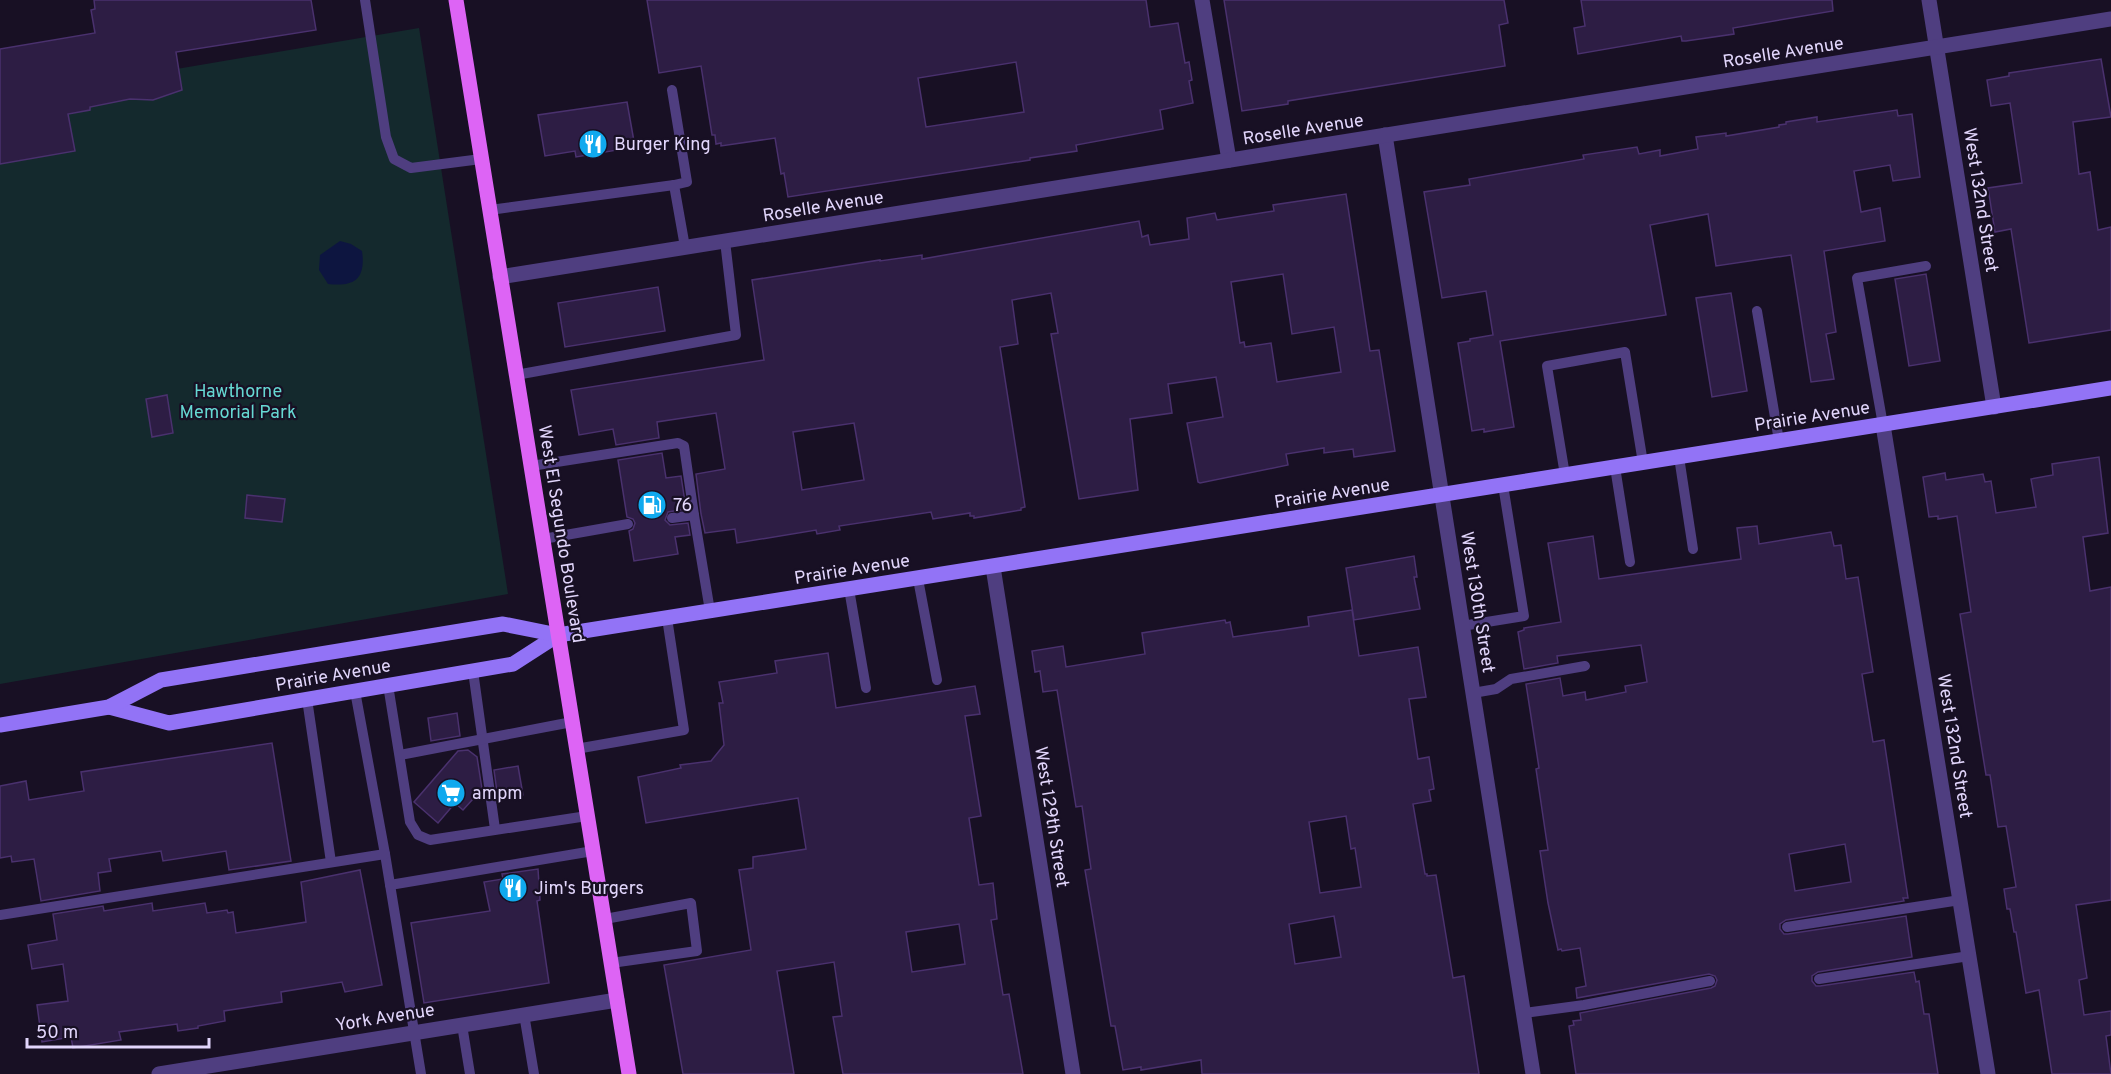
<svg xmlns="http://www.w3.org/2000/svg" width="2111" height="1074" font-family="Overpass,sans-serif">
<rect width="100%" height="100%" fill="#181024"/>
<!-- green -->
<path fill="#14292d" d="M419,28L508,594L0,684V99Z"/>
<!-- water -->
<path fill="#0d1540" d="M340,241L351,244L362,251C366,279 354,287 328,284L319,270L320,255Z"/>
<!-- building -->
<g fill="#2d1d44" stroke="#4a316e" stroke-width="1.5" fill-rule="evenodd">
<path d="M94,0H311L316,30L176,52L182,90L153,100L130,99L90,107V110L68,114L75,151L0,164V49L95,33L91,10L95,9Z"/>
<path d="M647,0H1146L1150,27L1178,23L1185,63L1189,62L1192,80L1189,81L1193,103L1160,110L1163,129L1076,145L1077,151L1030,158V160L788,197L784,173L781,174L775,138L721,146V143L716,144L715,135H712L701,66L659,73ZM1016,62L1024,112L926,127L918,78Z"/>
<path d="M1224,0H1504L1508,23L1499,25L1505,66L1288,101V104L1242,111Z"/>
<path d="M1581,0H1832L1833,11L1733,28L1734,34L1686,41H1682L1681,36L1578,54L1574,28L1585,26Z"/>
<path d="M2101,59L2111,117L2073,122L2079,174L2090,172L2098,230L2111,227V330L2029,343L2011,229L1995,232L1988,188L2022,183L2010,103L1991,106L1987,80L2009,76V73Z"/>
<path d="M627,102L635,147L576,157L575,151L545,156L538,115Z"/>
<path d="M1897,110L1898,116L1912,114L1920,177L1893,181L1890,165L1854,171L1861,212L1880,208L1885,241L1824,251L1836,332L1826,334L1834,379L1811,382L1791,255L1716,266L1708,214L1650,225L1666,315L1500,341L1514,427L1484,432V429L1472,431L1458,343L1470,341V339L1493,335L1486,291L1442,298L1424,192L1470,185L1469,179L1584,159L1583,155L1637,147L1639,154L1660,150V156L1698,149L1696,137L1726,133V136L1779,127V125L1786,124V122L1817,117V122Z"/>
<path d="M1346,194L1370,351L1379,350L1395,451L1354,457L1353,449L1324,453V448L1286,454L1288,465L1200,483L1198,482L1187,423L1223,417L1216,377L1168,384L1172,413L1130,419L1138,490L1079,499L1051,334L1058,333L1051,293L1012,300L1018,344L1000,347L1025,507L1021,508V510L974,518V516H970V513L933,519L931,512L839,526L840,530L817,534L816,530L737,543L735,529L705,533L701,514L696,474L725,469L716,413L657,422L659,438L616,445L613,429L579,435L571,390L764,360L752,280L880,260V261L922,255V259L1139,221L1142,237L1148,235L1150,245L1189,239L1187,218L1215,213L1217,220L1274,211L1273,205ZM1283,274L1292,334L1334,327L1341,372L1277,382L1271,343L1245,347L1244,342L1240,343L1231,282ZM854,423L864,480L802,490L793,432Z"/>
<path d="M1926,274L1940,361L1909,366L1895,279Z"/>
<path d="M658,287L665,331L565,347L558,303Z"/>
<path d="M1731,293L1747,391L1712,397L1696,298Z"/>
<path d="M167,395L173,433L152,437L146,399Z"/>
<path d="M662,453L666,478L681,476L686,509L668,512L665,520L670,525L688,523L690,535L675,537L678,554L634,561L629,531L633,529L635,523L633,519L627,517L618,460Z"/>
<path d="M2099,457L2108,533L2083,537L2090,591L2111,587V900L2076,905L2087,978L2079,980L2084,1015L2111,1011V1035L2106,1036L2111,1074H2052L2039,990L2026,993L2016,932H2014L2010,909H2007L2004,889L2016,887L2006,826L1998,827L1990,775H1986L1960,614L1971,612L1957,516L1938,519V516L1929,517L1923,477L1945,473L1946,480L1983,474L1985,482L1991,481L1996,513L2036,507L2031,479L2053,475L2052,464Z"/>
<path d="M247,495L285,499L282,522L245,518Z"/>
<path d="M1757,526L1759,544L1831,532L1834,546L1841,545L1846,579L1858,577L1873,672L1862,674L1873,742L1884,740L1908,898H1903L1904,901L1786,920L1780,924V929L1784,934H1788L1906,916L1912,957L1818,972L1812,976V981L1816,986H1820L1914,972L1916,982L1919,981L1924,1014H1929L1938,1074H1576L1569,1026L1574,1025L1573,1021L1581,1020L1580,1013L1711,988L1715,986L1717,980L1715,976L1709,974L1577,998L1576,988L1586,986L1580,948L1562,951L1561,949L1558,950L1548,903L1540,851L1548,850L1536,769L1539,768L1526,684L1560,678L1563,696L1585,692L1586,700L1626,692L1625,686L1647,682L1641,645L1557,656L1558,663L1524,669L1518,632L1524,630V628L1561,622L1548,543L1593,536L1599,579L1741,559L1737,528ZM1845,844L1851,882L1795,891L1789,854Z"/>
<path d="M1414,556L1417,577H1414L1420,609L1354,620L1346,568Z"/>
<path d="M1352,610L1359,656L1418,647L1426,697L1409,699L1418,759L1429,757L1434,789L1429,790L1431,801L1413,804L1425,874H1427V876L1436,875L1453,978L1464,976L1479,1074H1202L1201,1060L1141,1070V1067L1123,1070L1115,1026H1111L1085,870L1091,869L1082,806L1076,807L1057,690L1043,692L1040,671L1035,672L1032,651L1063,646L1066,667L1145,654L1142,633L1225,620L1226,623L1230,622L1233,637L1309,626L1308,617ZM1346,816L1351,849L1355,848L1361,887L1320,893L1309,822ZM1334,916L1341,957L1295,964L1289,924Z"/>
<path d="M828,653L836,708L975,686L980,714L965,716L981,816L969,818L979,885L993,883L997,919L991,920L1003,995L1009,994L1023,1074H843L833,1017L842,1016L834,962L777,971L794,1074H683L664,965L751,950L739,870L753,868V857L806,849L798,798L646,823L638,777L681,768L680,765L711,761L724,745L719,703H723L719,682L777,673L775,661ZM959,924L965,964L912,972L906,932Z"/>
<path d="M457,713L460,736L431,741L428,718Z"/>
<path d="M272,743L291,861L229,870L226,851L163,861L161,851L109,859L111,871L98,873L100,891L41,901L34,859L12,862L11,856L0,858V786L26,781L29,800L84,791L81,772Z"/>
<path d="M468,750L477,757L482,789L463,810L455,803L438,823L414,802L458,751Z"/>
<path d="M518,766L523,795L498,799L494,770Z"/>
<path d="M538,869L540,900L537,901L549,983L424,1003L411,923L490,911L484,882L503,879L502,874Z"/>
<path d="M360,870L382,985L345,992L342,982L281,992L282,1002L224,1011L225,1021L198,1026V1028L178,1031L177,1024L119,1032L121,1040L73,1048L71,1037L42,1042L37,1005L68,1001L63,964L32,969L28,945L57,940L53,914L103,906L104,911L152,903L153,911L205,903L207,913L227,910L228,913L233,912L236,933L306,922L301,882Z"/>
</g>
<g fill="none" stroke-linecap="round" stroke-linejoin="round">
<!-- lane -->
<g stroke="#4f3e80" stroke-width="10">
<path d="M365,0L386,137L394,159L411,168L481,159"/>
<path d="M674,185L685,247"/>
<path d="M490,210L674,185L687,182L672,90"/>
<path d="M1757,311L1779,441"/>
<path d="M516,375L736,335L725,241"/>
<path d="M1883,425L1857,278L1926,266"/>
<path d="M1679,457L1693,549"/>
<path d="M531,466L678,443L684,446L694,515"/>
<path d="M1615,467L1630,562"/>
<path d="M1565,475L1547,366L1625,352L1643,463"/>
<path d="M672,518L694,515L710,611"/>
<path d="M543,539L628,524"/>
<path d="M918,579L937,680"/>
<path d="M849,589L866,688"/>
<path d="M1462,626L1524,616L1503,485"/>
<path d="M473,671L495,829"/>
<path d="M388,685L410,822L418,835L430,840L587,816"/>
<path d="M355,691L385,854L421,1074"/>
<path d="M1473,693L1496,689L1511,679L1585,666"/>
<path d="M307,699L331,862"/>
<path d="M576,749L684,730L667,618"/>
<path d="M400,755L572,722"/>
<path d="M390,885L593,851"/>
<path d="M0,915L385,854"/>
<path d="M605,919L691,903L697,951L611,963"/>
<path d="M1787,927L1960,900"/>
<path d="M1819,979L1969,956"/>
<path d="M1524,1013L1584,1005L1710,981"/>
<path d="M524,1014L534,1074"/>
<path d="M462,1025L470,1074"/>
</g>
<!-- street -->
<g stroke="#4f3e80" stroke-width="15">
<path d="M1202,0L1229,160"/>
<path d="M1929,0L1994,407"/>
<path d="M1385,135L1533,1074"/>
<path d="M500,277L2111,19"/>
<path d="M1883,425L1988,1074"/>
<path d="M993,567L1073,1074"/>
<path d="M159,1074L617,1000"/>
</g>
<!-- secondary -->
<g stroke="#9273f6" stroke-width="15">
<path d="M109,707L169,723L513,664L558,635"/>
<path d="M0,725L109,707L161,680L503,624L558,635L2111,388"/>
</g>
<!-- primary -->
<path stroke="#dd64f5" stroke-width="15" d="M456,0L629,1074"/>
</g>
<!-- icons -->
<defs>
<g id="restaurant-disc" transform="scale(1.5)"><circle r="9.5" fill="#10a9ee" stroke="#181024"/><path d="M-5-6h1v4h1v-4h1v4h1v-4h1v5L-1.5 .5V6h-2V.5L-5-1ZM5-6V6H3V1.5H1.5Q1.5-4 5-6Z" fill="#fff"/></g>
<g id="fuel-disc" transform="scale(1.5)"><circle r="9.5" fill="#10a9ee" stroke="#181024"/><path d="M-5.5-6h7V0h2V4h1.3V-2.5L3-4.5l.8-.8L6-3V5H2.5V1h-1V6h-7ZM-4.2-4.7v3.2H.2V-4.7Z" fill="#fff"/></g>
<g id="supermarket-disc" transform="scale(1.5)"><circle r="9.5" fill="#10a9ee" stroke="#181024"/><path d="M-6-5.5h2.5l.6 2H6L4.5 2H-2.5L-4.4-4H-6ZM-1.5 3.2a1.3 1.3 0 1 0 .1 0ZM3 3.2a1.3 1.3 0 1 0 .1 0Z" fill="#fff"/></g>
</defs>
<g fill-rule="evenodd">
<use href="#restaurant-disc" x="593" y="144"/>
<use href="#fuel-disc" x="652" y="505"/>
<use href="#supermarket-disc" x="451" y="793"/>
<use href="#restaurant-disc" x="513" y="888"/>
</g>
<g text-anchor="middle" stroke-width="4.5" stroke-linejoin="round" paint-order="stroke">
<!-- street labels -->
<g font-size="18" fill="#e2d6fc" stroke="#181024">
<text transform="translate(1783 52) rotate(-9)" y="6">Roselle Avenue</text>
<text transform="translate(1303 129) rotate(-9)" y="6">Roselle Avenue</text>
<text transform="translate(1981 200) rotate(81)" y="6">West 132nd Street</text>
<text transform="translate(823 206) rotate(-9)" y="6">Roselle Avenue</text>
<text transform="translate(1812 416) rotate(-9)" y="6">Prairie Avenue</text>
<text transform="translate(1332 493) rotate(-9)" y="6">Prairie Avenue</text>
<text transform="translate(562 534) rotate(81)" y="6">West El Segundo Boulevard</text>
<text transform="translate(852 569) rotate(-9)" y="6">Prairie Avenue</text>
<text transform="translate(1478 602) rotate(81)" y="6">West 130th Street</text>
<text transform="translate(333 675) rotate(-10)" y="6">Prairie Avenue</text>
<text transform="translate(1955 746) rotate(81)" y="6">West 132nd Street</text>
<text transform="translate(1052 817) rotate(81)" y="6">West 129th Street</text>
<text transform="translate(385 1017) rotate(-9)" y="6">York Avenue</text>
</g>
<!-- poi labels -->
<g font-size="18" fill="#e2d6fc" stroke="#181024" text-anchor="start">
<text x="614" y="150">Burger King</text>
<text x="673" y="511">76</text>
<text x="472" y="799">ampm</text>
<text x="534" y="894">Jim's Burgers</text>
</g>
<!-- park labels -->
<g font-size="18" fill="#66d8d3" stroke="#181024">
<text x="238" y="397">Hawthorne<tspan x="238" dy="21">Memorial Park</tspan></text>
</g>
</g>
<!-- scale -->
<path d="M27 1038v9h182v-9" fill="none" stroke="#e2d6fc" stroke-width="3"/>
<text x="36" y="1038" font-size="18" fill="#e2d6fc" stroke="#181024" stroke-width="4.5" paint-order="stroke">50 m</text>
</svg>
